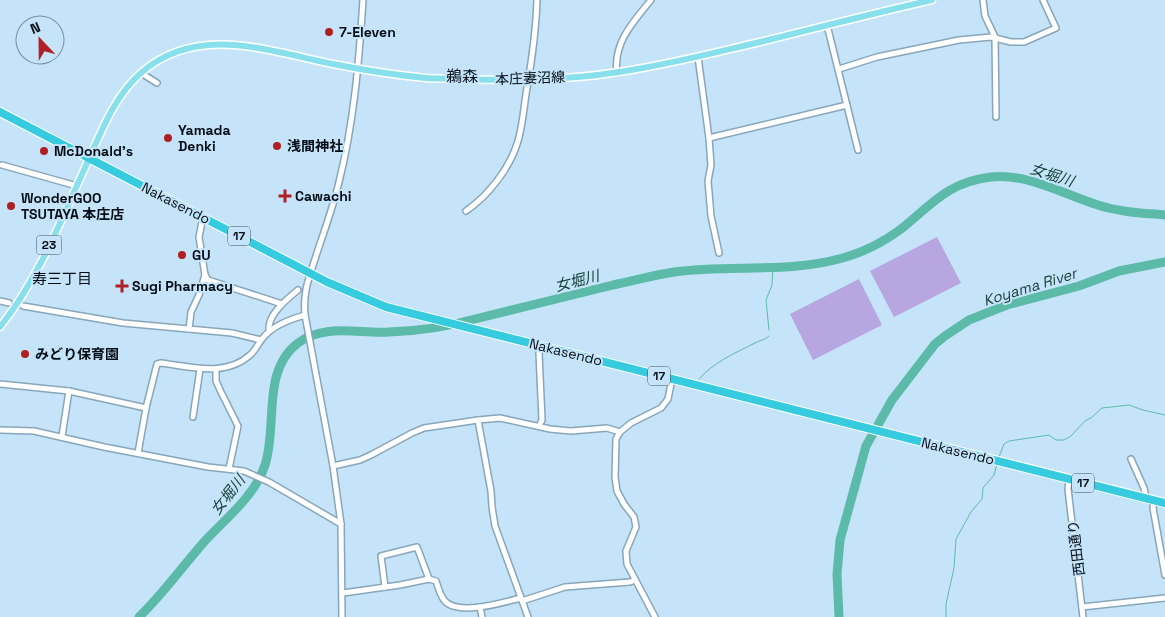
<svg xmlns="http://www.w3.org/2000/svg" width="1165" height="617" font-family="'Space Grotesk','Noto Sans JP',sans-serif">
<rect width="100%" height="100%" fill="#c5e4fa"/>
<!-- green -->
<g fill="#b7a6df">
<path d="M937,237L961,283L894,317L870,271Z"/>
<path d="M859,279L882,325L813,360L790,314Z"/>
</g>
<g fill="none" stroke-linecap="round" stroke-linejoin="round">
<!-- stream -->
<g stroke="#5cbaa8" stroke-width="1">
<path d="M769,330L766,300L772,285L773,267"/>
<path d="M699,379C714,362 735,353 755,343C760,340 766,340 769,336"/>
<path d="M999,457L1004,444L1009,441L1049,435L1056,440H1064L1071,436L1085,421L1091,418L1102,408L1129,405L1143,410L1165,415"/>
<path d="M946,617V604L954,568L956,539L971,512L982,499L983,488L994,475L997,464"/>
</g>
<!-- river -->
<g stroke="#5cbaa8" stroke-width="9">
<path d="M139,617C163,594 182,567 204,542C225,519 255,496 265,465C278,425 261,371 298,343C325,323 359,334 389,332C417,331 447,327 475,319C521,308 567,296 613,285C633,281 654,275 674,272C731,264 791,274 846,257C866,251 885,241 901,229C932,204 948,182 991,177C1028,173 1063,194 1098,205C1119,212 1143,213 1165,215"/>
<path d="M839,617L837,574L840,540L866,446L892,400L935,344L945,336L969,320L1007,305L1079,286L1119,271L1165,262"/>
</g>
<!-- minor casing -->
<g stroke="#88a6ba" stroke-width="8">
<g id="minor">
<path d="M983,0L985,16L995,37L996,117"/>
<path d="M827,25L858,150"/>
<path d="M698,57L709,138L711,165L708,181L711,216L719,253"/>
<path d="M839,69L877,57L959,40L991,37L1011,42H1024L1056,28L1043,0"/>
<path d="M141,73L157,83"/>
<path d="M617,73C613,43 633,22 651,0"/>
<path d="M709,138L847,105"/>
<path d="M2,165L77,186"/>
<path d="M466,211C489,195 510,168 518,141C523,124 524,105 527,88C532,59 536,30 537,0"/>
<path d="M205,275L208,280L282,304"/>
<path d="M0,301L9,303"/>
<path d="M23,306L123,323L232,333L261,340"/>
<path d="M189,329L191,312L199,295L205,275L199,237L203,217"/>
<path d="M269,331C267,315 286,300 298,290"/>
<path d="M216,369V381L220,390L238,426L229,469"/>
<path d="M0,384L69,391L146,408"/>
<path d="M193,417L200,369"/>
<path d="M478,420L491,491L492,507L495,526L528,617"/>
<path d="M539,426L542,420L539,353L540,346"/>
<path d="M0,430L34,431L104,447L208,467L244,471L269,482L341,524"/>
<path d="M62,436L69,391"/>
<path d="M138,453L146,408L157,364L161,363C191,367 226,377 250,355C255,351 258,344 262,339C272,326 288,320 305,315"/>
<path d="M1131,459L1144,488L1146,498"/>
<path d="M333,466L360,460L371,455L412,433L424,428L478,420L500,418L550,429L571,431L607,428L620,432"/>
<path d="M1069,479L1068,489L1083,617"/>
<path d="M1154,500L1153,508L1165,575"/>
<path d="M385,587L381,556L417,547L429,579"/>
<path d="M343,593L400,585L429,579L436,581C438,587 440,595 444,600C457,617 504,602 521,598"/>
<path d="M522,601L565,587L630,582L635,580"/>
<path d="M480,607L482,617"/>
<path d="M1082,607L1165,598"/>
<path d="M342,617L341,524L333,466L305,315C303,293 308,280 315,259C323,234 333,208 339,182C354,122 359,61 363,0"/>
<path d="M655,617L627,564L626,551L636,527L634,517L624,504L617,491L615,477L616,439L620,432L631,423L661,408L668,399L672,379"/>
</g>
</g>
<!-- major casing -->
<g stroke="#fff" stroke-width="9">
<path id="major" d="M0,327C39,278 62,218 88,161C102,130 115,95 142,72C199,24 268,51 333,64C363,70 395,75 426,78C438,79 452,78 464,79C516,81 568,80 619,72C667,65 713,53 760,42C817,28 874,13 932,0"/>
</g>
<!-- highway casing -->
<g stroke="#fff" stroke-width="10">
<path id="highway" d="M0,112L327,282L386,307L1165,503"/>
</g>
<!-- minor -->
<use href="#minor" stroke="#fff" stroke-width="5"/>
<!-- major -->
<use href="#major" stroke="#87e0ec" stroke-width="6"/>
<!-- highway -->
<use href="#highway" stroke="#37cbdf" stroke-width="8"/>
</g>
<!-- markers -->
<g fill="#b01f22" stroke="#c5e4fa" stroke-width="2">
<circle cx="329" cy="32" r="5"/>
<circle cx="168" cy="138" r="5"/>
<circle cx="277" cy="146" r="5"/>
<circle cx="44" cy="151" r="5"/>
<path d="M282.5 188.5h5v5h5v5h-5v5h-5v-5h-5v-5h5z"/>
<circle cx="11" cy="206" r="5"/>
<circle cx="182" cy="255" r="5"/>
<path d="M119.5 278.5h5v5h5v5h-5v5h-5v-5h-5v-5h5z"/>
<circle cx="25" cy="354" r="5"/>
</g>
<g text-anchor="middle" stroke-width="4" stroke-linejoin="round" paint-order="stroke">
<!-- shield labels -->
<g fill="#c5e4fa" stroke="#3e4e5a" stroke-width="1">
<rect x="228" y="226.5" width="22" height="19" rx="4"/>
<rect x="36.5" y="235.5" width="25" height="19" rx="4"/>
<rect x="648" y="366.5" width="22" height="19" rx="4"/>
<rect x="1072" y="473.5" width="22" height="19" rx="4"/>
</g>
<g font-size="12" font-weight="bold" fill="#040d15">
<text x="239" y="240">17</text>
<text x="49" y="249">23</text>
<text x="659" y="380">17</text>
<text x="1083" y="487">17</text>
</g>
<!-- poi labels -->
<g font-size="14" font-weight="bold" fill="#040d15" stroke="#c5e4fa" text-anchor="start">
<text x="339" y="37">7-Eleven</text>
<text x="178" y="135">Yamada<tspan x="178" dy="16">Denki</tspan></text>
<text x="287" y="151">浅間神社</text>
<text x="54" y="156">McDonald's</text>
<text x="295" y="201">Cawachi</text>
<text x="21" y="203">WonderGOO<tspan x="21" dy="16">TSUTAYA 本庄店</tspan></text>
<text x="192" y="260">GU</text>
<text x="132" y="291">Sugi Pharmacy</text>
<text x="35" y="359">みどり保育園</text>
</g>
<!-- street labels -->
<g font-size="14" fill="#040d15" stroke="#c5e4fa">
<text transform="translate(530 78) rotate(-2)" y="5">本庄妻沼線</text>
<text transform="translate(176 203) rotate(27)" y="5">Nakasendo</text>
<text transform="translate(566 352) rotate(14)" y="5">Nakasendo</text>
<text transform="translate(958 451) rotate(14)" y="5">Nakasendo</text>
<text transform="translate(1076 548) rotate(-97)" y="5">西田通り</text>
</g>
<!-- water labels -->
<g font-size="15" font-style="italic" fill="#17423a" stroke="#c5e4fa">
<text transform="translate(1052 175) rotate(18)" y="5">女堀川</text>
<text transform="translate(577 281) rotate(-14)" y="5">女堀川</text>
<text transform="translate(1030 287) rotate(-17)" y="5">Koyama River</text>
<text transform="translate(228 495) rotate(-52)" y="5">女堀川</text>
</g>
<!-- neighbourhood labels -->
<g font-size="15" fill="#040d15" stroke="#c5e4fa">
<text x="62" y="284">寿三丁目</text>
</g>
<!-- quarter labels -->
<g font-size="16" fill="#040d15" stroke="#c5e4fa">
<text x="462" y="82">鵜森</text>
</g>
</g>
<!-- north arrow -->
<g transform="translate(40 40) rotate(338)"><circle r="24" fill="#c5e4fa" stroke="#788e9e"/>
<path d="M0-4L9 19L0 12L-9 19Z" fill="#b01f22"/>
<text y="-8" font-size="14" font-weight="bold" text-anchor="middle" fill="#040d15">N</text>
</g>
</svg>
